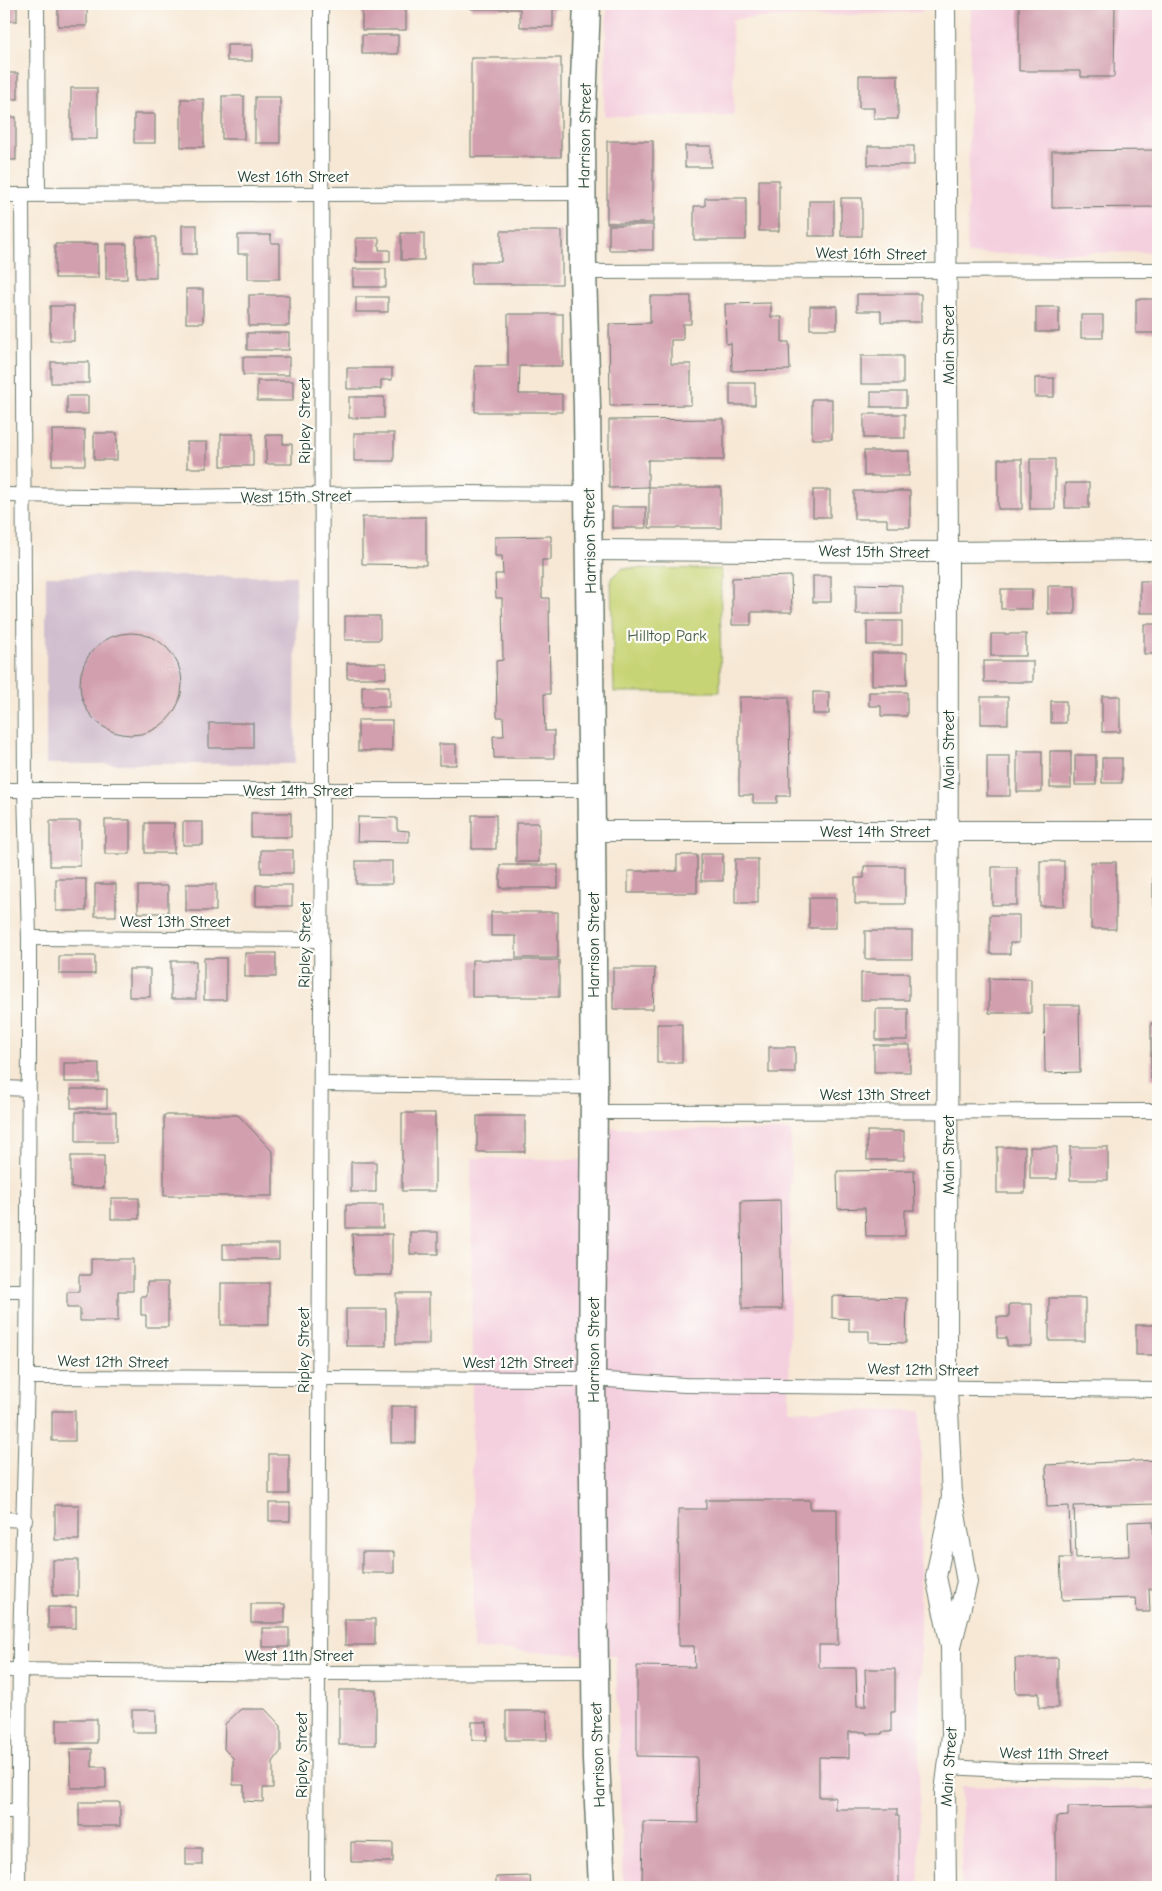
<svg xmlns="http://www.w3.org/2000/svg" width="1162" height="1891" font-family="'Comic Neue',sans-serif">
<rect width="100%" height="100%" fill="#fdfcf7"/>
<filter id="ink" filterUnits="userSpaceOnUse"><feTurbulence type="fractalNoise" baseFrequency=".02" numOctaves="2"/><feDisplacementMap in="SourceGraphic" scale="10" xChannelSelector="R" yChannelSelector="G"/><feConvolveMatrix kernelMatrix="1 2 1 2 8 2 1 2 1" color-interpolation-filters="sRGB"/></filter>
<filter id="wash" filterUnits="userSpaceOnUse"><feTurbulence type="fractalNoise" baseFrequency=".0096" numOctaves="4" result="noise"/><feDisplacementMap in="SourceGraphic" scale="20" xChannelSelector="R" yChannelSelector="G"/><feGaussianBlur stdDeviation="1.12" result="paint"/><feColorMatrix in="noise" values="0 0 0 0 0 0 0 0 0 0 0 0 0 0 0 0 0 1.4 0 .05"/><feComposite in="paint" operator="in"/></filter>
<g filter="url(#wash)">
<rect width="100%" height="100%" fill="#f7e8d5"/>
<!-- built -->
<g fill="#f4cfde">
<path d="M607,4H922V12L732,19L734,116H604Z"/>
<path d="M971,4H1158V252L967,254Z"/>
<path d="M601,1128L791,1131L789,1410L921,1411L919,1887H623L616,1656L473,1649L471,1158L601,1160Z"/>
<path d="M962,1786L1158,1790V1887H961Z"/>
</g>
<!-- industrial -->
<path fill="#d0bdce" d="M46,576H296L295,764H46Z"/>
<!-- green -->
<path fill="#c7d475" stroke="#738854" d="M623,568L721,569L720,692H614L611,578Z"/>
<g id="blocks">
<!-- building -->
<g fill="#d29fae">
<rect x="4" y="4" width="13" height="17"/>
<rect x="58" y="4" width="29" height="22"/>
<path d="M471,4H559V9H553V27H520V9H471Z"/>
<path d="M1019,4H1115L1114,77H1081V71H1019Z"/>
<rect x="362" y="9" width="44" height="21"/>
<rect x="362" y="35" width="36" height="19"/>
<rect x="227" y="45" width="25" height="16"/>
<rect x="471" y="58" width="90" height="99"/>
<rect x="4" y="73" width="14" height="26"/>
<path d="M859,75H898V119H874V108H859Z"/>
<rect x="71" y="88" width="26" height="51"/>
<rect x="222" y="96" width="22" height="43"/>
<rect x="255" y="97" width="25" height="46"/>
<rect x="181" y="99" width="23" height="48"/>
<rect x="134" y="114" width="21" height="29"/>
<rect x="4" y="117" width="12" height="43"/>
<rect x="607" y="141" width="46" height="82"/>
<rect x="685" y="146" width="26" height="21"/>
<rect x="868" y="146" width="46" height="19"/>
<path d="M1158,150V207L1052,208V151Z"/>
<rect x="759" y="180" width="20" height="51"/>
<path d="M705,198H746V240H694V206H705Z"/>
<rect x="841" y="198" width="21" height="38"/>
<rect x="809" y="201" width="25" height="35"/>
<rect x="182" y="225" width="15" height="29"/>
<rect x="609" y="225" width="44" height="25"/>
<path d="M501,231H562V284H471V262H501Z"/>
<rect x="401" y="233" width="23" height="27"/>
<path d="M238,235H271V243H280V279H248V254H238Z"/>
<rect x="136" y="237" width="20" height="41"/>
<path d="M356,238H379V250H390V262H356Z"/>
<rect x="55" y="244" width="43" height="34"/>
<rect x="106" y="244" width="21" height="35"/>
<rect x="353" y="269" width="33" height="18"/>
<rect x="186" y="289" width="17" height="34"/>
<path d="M857,294H921V322H881V311H857Z"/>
<rect x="249" y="295" width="40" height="31"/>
<path d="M650,296H691V324H683V340H671V364H691V405L610,406L609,324L650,323Z"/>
<rect x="356" y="297" width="32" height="15"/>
<rect x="1136" y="299" width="22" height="34"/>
<path d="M771,303V317H782V342H789L790,370L732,371L731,343L726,344L725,304Z"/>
<rect x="50" y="306" width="24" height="35"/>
<rect x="810" y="306" width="27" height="23"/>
<rect x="1036" y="307" width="23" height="25"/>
<path d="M508,314H563V366H520L519,394H562V412H475V366H508Z"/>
<rect x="1081" y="315" width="22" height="23"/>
<rect x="247" y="333" width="42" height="17"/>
<rect x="861" y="356" width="42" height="28"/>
<rect x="243" y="357" width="46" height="18"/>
<rect x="51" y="362" width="38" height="21"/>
<path d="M347,368H392V380H381V389H347Z"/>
<rect x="1035" y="378" width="19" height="19"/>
<rect x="257" y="381" width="36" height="20"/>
<rect x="730" y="383" width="25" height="22"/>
<rect x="871" y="392" width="35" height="15"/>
<rect x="67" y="396" width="21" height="18"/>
<rect x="349" y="397" width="35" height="21"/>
<rect x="812" y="399" width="20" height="40"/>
<rect x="864" y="414" width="41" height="24"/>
<path d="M724,419V460H648V487L609,488V420Z"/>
<rect x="52" y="430" width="33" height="35"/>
<rect x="94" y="433" width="23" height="27"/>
<rect x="354" y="433" width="40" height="28"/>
<rect x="221" y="434" width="32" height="32"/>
<path d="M266,435H283V444H292V464H266Z"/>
<rect x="187" y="442" width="20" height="26"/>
<rect x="864" y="451" width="45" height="25"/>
<rect x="998" y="459" width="24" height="50"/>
<rect x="1030" y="459" width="25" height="50"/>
<rect x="1065" y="483" width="24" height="25"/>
<rect x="649" y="487" width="72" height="41"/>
<rect x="813" y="490" width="17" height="27"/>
<path d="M854,491H910V527H887V519H854Z"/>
<rect x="612" y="507" width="34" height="21"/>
<path d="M362,517H426V565L362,564Z"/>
<path d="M551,536V560H542V598H549L550,694H544L545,731H554V758H494L493,736H504L503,717H497L496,661L503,660L502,598H496L495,574H503L502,556H495V537Z"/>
<path d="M791,576L792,612H751V625H732V578Z"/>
<rect x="813" y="576" width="18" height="26"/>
<rect x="1140" y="581" width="18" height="32"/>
<path d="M856,584L902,585V614H856Z"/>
<rect x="1048" y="586" width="27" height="28"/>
<rect x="1001" y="589" width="31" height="20"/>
<rect x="345" y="616" width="35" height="24"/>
<rect x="867" y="621" width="35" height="24"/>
<rect x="1144" y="624" width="14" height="30"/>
<circle cx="131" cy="684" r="51"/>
<rect x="991" y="634" width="35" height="22"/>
<rect x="872" y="653" width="35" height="32"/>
<rect x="984" y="661" width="49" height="21"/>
<rect x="347" y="663" width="39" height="15"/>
<rect x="362" y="686" width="27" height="21"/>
<rect x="813" y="692" width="16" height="22"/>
<path d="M869,692H907V716H881V706H869Z"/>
<rect x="1102" y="696" width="18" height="36"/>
<path d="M739,697H789L790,796H777V803H753V795H739Z"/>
<rect x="981" y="697" width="27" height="27"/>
<rect x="1051" y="701" width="15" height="22"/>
<rect x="358" y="720" width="34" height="31"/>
<rect x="209" y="723" width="44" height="25"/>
<rect x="439" y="744" width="17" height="21"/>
<rect x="1017" y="751" width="25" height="41"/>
<rect x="1050" y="751" width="21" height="37"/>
<rect x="1075" y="755" width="21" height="30"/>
<rect x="987" y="756" width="23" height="40"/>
<rect x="1102" y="758" width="20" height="25"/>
<rect x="251" y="813" width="40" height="24"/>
<rect x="472" y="815" width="24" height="34"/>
<path d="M358,817L397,818V830L409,831V842L357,841Z"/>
<rect x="105" y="820" width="25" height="34"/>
<rect x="50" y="821" width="30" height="45"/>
<rect x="183" y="822" width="20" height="23"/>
<rect x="145" y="823" width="29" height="30"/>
<rect x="516" y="823" width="23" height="39"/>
<rect x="261" y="850" width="32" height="23"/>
<rect x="701" y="854" width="22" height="27"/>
<path d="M677,855H697V893H628V871H677Z"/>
<rect x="735" y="859" width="23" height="44"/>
<rect x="356" y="861" width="36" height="23"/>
<rect x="1040" y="861" width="24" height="45"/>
<rect x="1091" y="862" width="25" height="67"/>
<rect x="500" y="865" width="58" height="23"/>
<path d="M864,866H905V904H855V878H864Z"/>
<rect x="992" y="867" width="25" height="38"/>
<rect x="1153" y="867" width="5" height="39"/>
<rect x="56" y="879" width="30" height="32"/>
<rect x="95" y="884" width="21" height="32"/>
<rect x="186" y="884" width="30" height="27"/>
<rect x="256" y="885" width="36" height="21"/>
<rect x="138" y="886" width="30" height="27"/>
<rect x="809" y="898" width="27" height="30"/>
<path d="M491,912H558V958H516V936H491Z"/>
<path d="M990,915H1019V943H1010V954H990Z"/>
<rect x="865" y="931" width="47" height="28"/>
<rect x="245" y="953" width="31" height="24"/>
<rect x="59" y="956" width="36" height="18"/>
<rect x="204" y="958" width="22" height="42"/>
<rect x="472" y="960" width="87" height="37"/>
<rect x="171" y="961" width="25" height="38"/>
<path d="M613,968H655L653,1009H613Z"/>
<rect x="129" y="969" width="21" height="28"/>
<rect x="861" y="973" width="48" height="27"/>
<path d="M989,978L1031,979V1013H989Z"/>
<path d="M1044,1005H1079L1080,1072L1045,1073Z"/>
<rect x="876" y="1009" width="32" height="31"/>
<rect x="1151" y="1023" width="7" height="56"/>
<rect x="657" y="1024" width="25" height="39"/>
<rect x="874" y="1045" width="36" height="27"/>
<rect x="769" y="1047" width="26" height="26"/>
<rect x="64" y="1063" width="35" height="19"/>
<rect x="71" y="1089" width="36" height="19"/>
<rect x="76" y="1112" width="40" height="30"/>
<rect x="402" y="1113" width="33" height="78"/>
<path d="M164,1115H238L273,1152V1196H164Z"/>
<rect x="477" y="1116" width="48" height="36"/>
<rect x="867" y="1131" width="37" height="29"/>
<rect x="997" y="1147" width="28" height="46"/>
<rect x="1030" y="1147" width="27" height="32"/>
<rect x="1070" y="1147" width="38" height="33"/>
<rect x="71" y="1156" width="33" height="32"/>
<rect x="351" y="1162" width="25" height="30"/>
<path d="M914,1170L915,1210H905V1236H866L865,1208L838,1209L837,1171Z"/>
<rect x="111" y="1198" width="28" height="21"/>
<path d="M780,1200L782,1309H742L741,1201Z"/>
<rect x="346" y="1205" width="37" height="23"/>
<rect x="410" y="1232" width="28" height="22"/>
<path d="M352,1234H392V1275H354Z"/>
<rect x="223" y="1244" width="56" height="15"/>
<path d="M91,1259H133V1291H118V1321H80V1308H67V1292H79V1275H91Z"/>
<path d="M147,1282H168V1327H146V1315H141V1296H147Z"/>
<rect x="221" y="1283" width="48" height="42"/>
<rect x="396" y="1293" width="33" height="51"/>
<path d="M832,1296L907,1298L906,1343L869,1342V1331H849V1319L832,1318Z"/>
<rect x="1049" y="1298" width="36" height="43"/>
<path d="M1009,1304H1032V1346H1007V1338H997V1317H1009Z"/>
<rect x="346" y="1309" width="40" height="37"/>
<rect x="1136" y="1325" width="22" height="30"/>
<rect x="391" y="1406" width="25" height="37"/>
<rect x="52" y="1411" width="23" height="30"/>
<rect x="269" y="1454" width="20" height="40"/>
<path d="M1158,1460V1504L1074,1506L1076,1558L1129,1556L1128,1522L1153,1521L1154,1545H1158V1589H1149L1150,1612H1137L1136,1598L1062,1600L1060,1558H1071L1069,1506L1047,1507L1046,1465Z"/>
<path d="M706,1500H810V1509H837L838,1645H819V1668H856L857,1706H866L865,1669H895V1712H891V1732H882V1734H866V1732H849V1758L819,1757V1797H835V1809H897V1816H899V1887H642L643,1822L698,1823L697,1757L637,1756V1666L695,1667L694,1646H679L678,1509H706Z"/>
<rect x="269" y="1503" width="21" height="18"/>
<rect x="55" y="1505" width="24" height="35"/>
<rect x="362" y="1552" width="32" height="21"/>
<rect x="53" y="1560" width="25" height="36"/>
<rect x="251" y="1604" width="34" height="19"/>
<rect x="48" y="1607" width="28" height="21"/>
<rect x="345" y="1619" width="30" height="26"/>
<rect x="262" y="1628" width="27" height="19"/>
<path d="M1015,1658H1058V1708H1039V1693H1016Z"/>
<rect x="339" y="1690" width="37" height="55"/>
<path d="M241,1709H265L281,1726V1751L273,1762V1788H263V1802L244,1801V1785H233V1758L224,1749L225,1724Z"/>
<rect x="132" y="1710" width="24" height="22"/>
<rect x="506" y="1711" width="41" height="29"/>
<rect x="57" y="1719" width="40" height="24"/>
<rect x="472" y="1722" width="15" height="18"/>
<path d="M70,1749H92V1767H106V1788H71Z"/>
<rect x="79" y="1802" width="41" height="24"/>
<path d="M1158,1806V1887H1056V1817L1068,1816V1807Z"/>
<path d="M351,1842L393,1843V1862H351Z"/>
<rect x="186" y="1848" width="16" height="17"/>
<path d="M530,1876L531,1887H496V1877Z"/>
<rect x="183" y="1885" width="23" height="2"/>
</g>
</g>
</g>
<g filter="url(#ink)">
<use href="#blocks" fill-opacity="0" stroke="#6b796c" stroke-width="1"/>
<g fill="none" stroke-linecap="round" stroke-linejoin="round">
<!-- street casing -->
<g stroke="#6b796c" stroke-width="16">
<g id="street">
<path d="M37,4L38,194"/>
<path d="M4,195L582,193"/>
<path d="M583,272L1158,270"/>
<path d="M4,495L172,497L461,493L588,494"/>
<path d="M4,790H592"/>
<path d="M29,938L322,940"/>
<path d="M321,1084L594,1087"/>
<path d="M4,1088L28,1089"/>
<path d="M593,1112L1158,1111"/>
<path d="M4,1291H27"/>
<path d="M27,1377L592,1379L685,1385L1158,1390"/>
<path d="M4,1519L25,1520"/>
<path d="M4,1670L319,1673L595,1672"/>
<path d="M948,1767L1022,1771L1158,1772"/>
<path d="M4,1811H19"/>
<path d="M18,1887L20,1649L27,1377L29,1045V938L25,790L22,195"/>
<path d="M317,1887L322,790L321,4"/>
</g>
</g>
<!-- secondary casing -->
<g stroke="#6b796c" stroke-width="22">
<g id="secondary">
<path d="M945,4L948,552L947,1387L952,1497L967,1582L951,1646L936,1577L952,1497"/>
<path d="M589,550L948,552L1158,550"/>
<path d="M592,831H1158"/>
<path d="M946,1887L945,1792L952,1735L951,1646"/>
</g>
</g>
<!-- highway casing -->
<g stroke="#6b796c" stroke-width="29">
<path id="highway" d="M587,4L582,132L583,272L587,407L592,831L594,1087L592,1379L595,1672L596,1760L602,1887"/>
</g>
<!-- street -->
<use href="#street" stroke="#fff" stroke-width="14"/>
<!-- secondary -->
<use href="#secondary" stroke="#fff" stroke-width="20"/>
<!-- highway -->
<use href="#highway" stroke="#fff" stroke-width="26"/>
</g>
</g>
<g text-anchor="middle" stroke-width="4.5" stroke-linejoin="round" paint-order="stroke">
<!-- street labels -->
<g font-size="16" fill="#1f3d34" stroke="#fdfcf7">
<text transform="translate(584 136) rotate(-89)" y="6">Harrison Street</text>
<text x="293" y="182">West 16th Street</text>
<text transform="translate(871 253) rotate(1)" y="6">West 16th Street</text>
<text transform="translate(948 345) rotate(-90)" y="6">Main Street</text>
<text transform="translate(304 421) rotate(-90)" y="6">Ripley Street</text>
<text transform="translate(296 496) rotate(-1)" y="6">West 15th Street</text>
<text transform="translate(589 541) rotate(-91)" y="6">Harrison Street</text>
<text transform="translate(874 551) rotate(1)" y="6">West 15th Street</text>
<text transform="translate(948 750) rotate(-90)" y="6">Main Street</text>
<text x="298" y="796">West 14th Street</text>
<text x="875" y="837">West 14th Street</text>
<text x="175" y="927">West 13th Street</text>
<text transform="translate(304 945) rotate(-89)" y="6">Ripley Street</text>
<text transform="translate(593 945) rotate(-90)" y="6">Harrison Street</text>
<text x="875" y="1100">West 13th Street</text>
<text transform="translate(948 1155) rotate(-90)" y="6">Main Street</text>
<text transform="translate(303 1350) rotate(-90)" y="6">Ripley Street</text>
<text transform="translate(593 1350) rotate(-90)" y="6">Harrison Street</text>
<text transform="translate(113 1361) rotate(1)" y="6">West 12th Street</text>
<text x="518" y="1368">West 12th Street</text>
<text transform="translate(923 1369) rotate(1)" y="6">West 12th Street</text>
<text x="299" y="1661">West 11th Street</text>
<text transform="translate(1054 1753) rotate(1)" y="6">West 11th Street</text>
<text transform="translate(301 1755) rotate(-90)" y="6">Ripley Street</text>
<text transform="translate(597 1755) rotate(-92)" y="6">Harrison Street</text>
<text transform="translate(948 1767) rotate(-86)" y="6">Main Street</text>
</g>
<!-- park labels -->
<g font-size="16" fill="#415b41" stroke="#fdfcf7">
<text x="667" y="641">Hilltop Park</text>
</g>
</g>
<!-- margin -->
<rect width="1162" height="1891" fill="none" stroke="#fdfcf7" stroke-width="20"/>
</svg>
